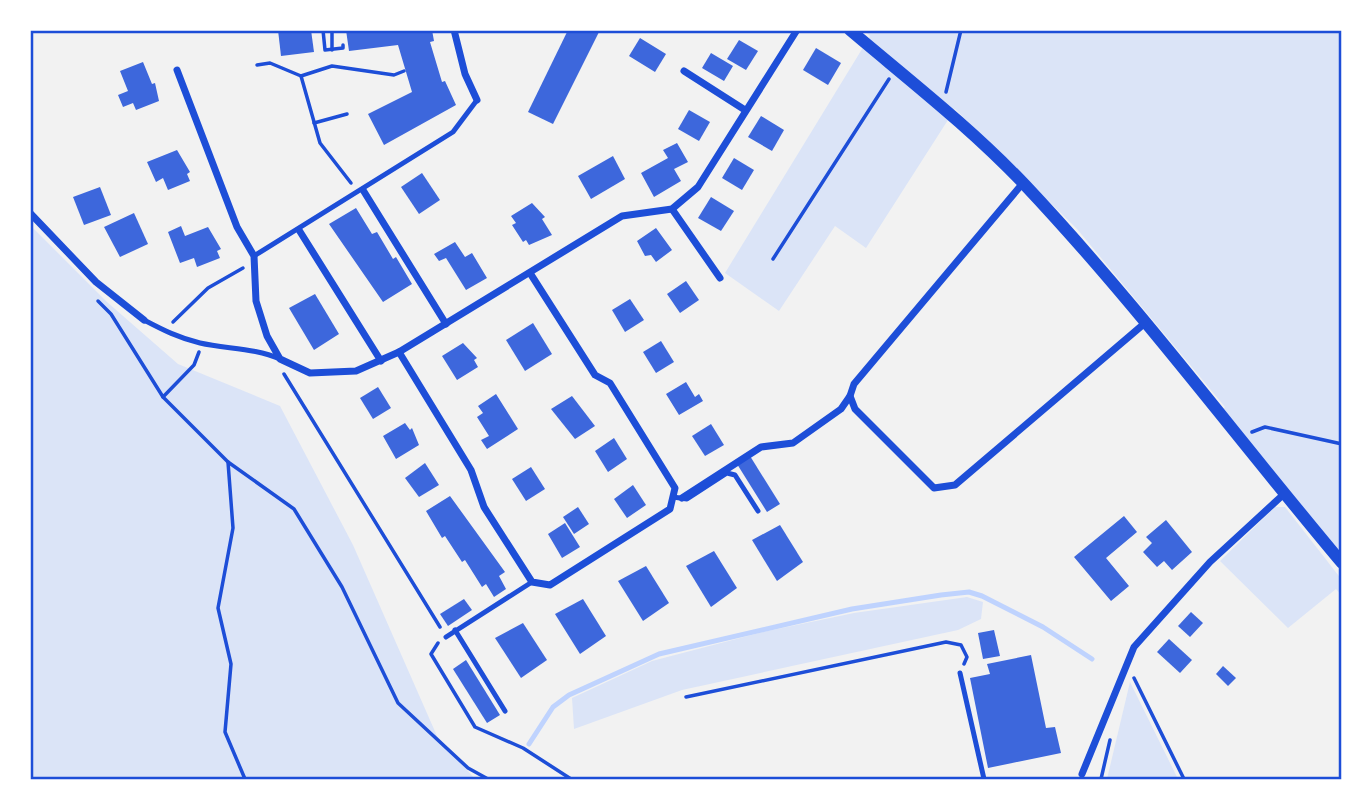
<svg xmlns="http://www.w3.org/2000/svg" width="1372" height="809" font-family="'Work Sans',sans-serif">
<rect width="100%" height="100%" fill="#f2f2f2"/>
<!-- green -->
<g fill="#dbe4f7">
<path d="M863,30H1342V563L1221,411L1225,407L1077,229L955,109L866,248L835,226L779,311L725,273L870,36Z"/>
<path d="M30,225L107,302L178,364L280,406L353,545L437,736L475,779H30Z"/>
<path d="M1275,507H1285L1342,580V596L1336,589L1288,628L1220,561Z"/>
<path d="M967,597L983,602L981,619L958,630L682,690L574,729L572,698L652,661L763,632L854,613Z"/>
<path d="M1130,682L1178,779H1107Z"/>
</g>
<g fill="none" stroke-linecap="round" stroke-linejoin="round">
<!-- stream -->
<path stroke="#bfd3fe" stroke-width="5" d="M529,744L553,707L569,695L659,654L852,609L941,595L969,592L982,596L1043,627L1092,659"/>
</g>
<!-- building -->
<g fill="#3d67dc">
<path d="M278,30H311L314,52L281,56Z"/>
<path d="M346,30H432L434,41L430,42L442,82L445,81L456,105L384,145L368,114L412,92L398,45L349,51Z"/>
<path d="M568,30H600L553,124L528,112Z"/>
<path d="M640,38L666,54L655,72L629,56Z"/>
<path d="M739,40L758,51L746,70L727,59Z"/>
<path d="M816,48L841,63L828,85L803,70Z"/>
<path d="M711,53L733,66L724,81L702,68Z"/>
<path d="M143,62L152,84L155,83L159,101L136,110L133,103L123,107L118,95L128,91L120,71Z"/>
<path d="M689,110L710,122L699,141L678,129Z"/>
<path d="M761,116L784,130L772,151L748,137Z"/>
<path d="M677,143L688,162L674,169L681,181L654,197L641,173L668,158L663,150Z"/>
<path d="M177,150L190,172L187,174L190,181L168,190L163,178L156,182L147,162Z"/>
<path d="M613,156L625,179L591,199L578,176Z"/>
<path d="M734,158L754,170L742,190L722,178Z"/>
<path d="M422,173L440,200L419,214L401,187Z"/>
<path d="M100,187L111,215L84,225L73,197Z"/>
<path d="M711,197L734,211L721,231L698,218Z"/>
<path d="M532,203L545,217L542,219L552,235L529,245L526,240L523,242L512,225L516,223L511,216Z"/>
<path d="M356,208L372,234L377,232L393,259L396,257L412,284L383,302L329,224Z"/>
<path d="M134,213L148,244L120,257L104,227Z"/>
<path d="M181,226L185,236L208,227L221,249L217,251L220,258L197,267L194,258L180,263L168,232Z"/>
<path d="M656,228L672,250L656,262L651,255L645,256L637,241Z"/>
<path d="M455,242L465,257L472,253L487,278L466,290L446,258L439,261L434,254Z"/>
<path d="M686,281L699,300L680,313L667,294Z"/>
<path d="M315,294L339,334L314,350L289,308Z"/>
<path d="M630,299L644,320L625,332L612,310Z"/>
<path d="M533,323L552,354L525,371L506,340Z"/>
<path d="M661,341L674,362L656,373L643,352Z"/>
<path d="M463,343L477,358L474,360L478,367L457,380L442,356Z"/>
<path d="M686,382L695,397L699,394L703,401L679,415L666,394Z"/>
<path d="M378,387L391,408L373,419L360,398Z"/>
<path d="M496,394L518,429L487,449L481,440L489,436L477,417L483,413L478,406Z"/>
<path d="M572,396L595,426L575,439L551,409Z"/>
<path d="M405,423L410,430L412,428L419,445L396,459L383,436Z"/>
<path d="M711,424L724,445L705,456L692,436Z"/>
<path d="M614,438L627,459L608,472L595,451Z"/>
<path d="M750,456L780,504L767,512L737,464Z"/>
<path d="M425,463L439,485L419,497L405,478Z"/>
<path d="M531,467L545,489L526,501L512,479Z"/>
<path d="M633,485L646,505L627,518L614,499Z"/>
<path d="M450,496L505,572L499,576L506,589L494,597L486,584L482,587L465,560L462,562L445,536L442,538L426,511Z"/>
<path d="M578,507L589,524L574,534L563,517Z"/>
<path d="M1124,516L1137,532L1106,558L1129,586L1111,601L1074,557Z"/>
<path d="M1166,520L1192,552L1172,570L1164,561L1157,567L1143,552L1152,543L1146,537Z"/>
<path d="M565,523L580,547L562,558L548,534Z"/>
<path d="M780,525L803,562L777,581L752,540Z"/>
<path d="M714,551L737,588L711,607L686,566Z"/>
<path d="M646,566L669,603L643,621L618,581Z"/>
<path d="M464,599L472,610L448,626L440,614Z"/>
<path d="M583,599L606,636L580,654L555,614Z"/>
<path d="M1191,612L1203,623L1190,637L1178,626Z"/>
<path d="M523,623L547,660L521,678L495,638Z"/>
<path d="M994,630L1000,656L983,659L978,633Z"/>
<path d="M1169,639L1192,660L1180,673L1157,652Z"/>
<path d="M1031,655L1046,728L1055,727L1061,753L988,768L970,678L990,674L987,664Z"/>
<path d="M466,660L500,715L487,723L453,669Z"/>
<path d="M1223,666L1236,678L1228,686L1216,674Z"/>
</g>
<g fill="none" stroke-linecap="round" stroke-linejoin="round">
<!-- path -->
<g stroke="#1d4ed8" stroke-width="3.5">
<path d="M323,30L325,50L343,48V45"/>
<path d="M332,50V30"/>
<path d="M257,65L270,63L301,76L332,66L394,75L404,71"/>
<path d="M301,76L320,143L351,183"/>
<path d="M946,92L961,30"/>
<path d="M314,123L347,114"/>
<path d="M773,259L889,79"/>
<path d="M98,301L111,314L163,397L194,365L199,352"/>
<path d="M173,322L208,288L243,268"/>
<path d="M284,374L440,627"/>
<path d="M163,397L228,462L294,509L342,587L398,703L468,768L488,779"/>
<path d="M1252,432L1265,427L1342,444"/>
<path d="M228,462L233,528L218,608L231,664L225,732L245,779"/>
<path d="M438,643L431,654L475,727L523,748L571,779"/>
<path d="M1134,678L1184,779"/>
<path d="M686,697L946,642L961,645L967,657L964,664"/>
<path d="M1101,779L1110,740"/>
</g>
<!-- service -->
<g stroke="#1d4ed8" stroke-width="5">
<path d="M254,256L453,132L477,100"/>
<path d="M144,320C163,330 179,338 200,343C227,349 255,348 280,359"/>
<path d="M673,497L687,499L727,473L735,475L758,511"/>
<path d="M455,630L505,711"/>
<path d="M446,637L532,582"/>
<path d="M960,673L984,779"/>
</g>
<!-- minor -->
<g stroke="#1d4ed8" stroke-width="7">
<path d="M454,30L465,74L477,100"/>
<path d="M177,70L237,227L254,256L256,301L267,336L280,359L310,373L356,371L399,352L622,216L672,209L698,187L797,30"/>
<path d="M684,71L745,110"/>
<path d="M1023,183L854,384L850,396L855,409L934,488L955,485L1145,323"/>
<path d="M363,190L446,324"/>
<path d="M672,209L720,278"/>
<path d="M30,213L96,282L144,320"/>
<path d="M299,230L381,361"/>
<path d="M399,352L471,470L484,507L532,582L550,585L670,509L675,488L610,383L595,375L530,273"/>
<path d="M682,498L761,447L793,443L841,409L850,396"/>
<path d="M1082,774L1134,647L1210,562L1284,494"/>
</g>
<!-- tertiary -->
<path stroke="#1d4ed8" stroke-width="12" d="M850,30C909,80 971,128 1025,185C1138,305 1236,437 1342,563"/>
</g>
<!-- border -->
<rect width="1372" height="809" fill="none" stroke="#ffffff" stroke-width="63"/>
<rect x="32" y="32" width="1308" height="746" fill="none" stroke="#1d4ed8" stroke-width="2.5"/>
</svg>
